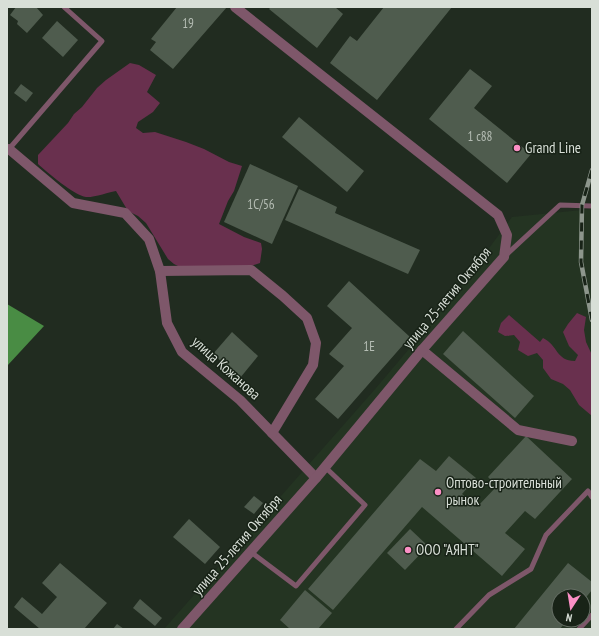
<svg xmlns="http://www.w3.org/2000/svg" width="599" height="636" font-family="'PT Sans Narrow',sans-serif">
<rect width="100%" height="100%" fill="#212c20"/>
<!-- built -->
<path fill="#243422" fill-rule="evenodd" d="M592,209V629H164L376,388L453,297L512,217ZM559,596H583V620H559Z"/>
<!-- green -->
<g fill="#69304e">
<path d="M130,63L139,65L156,75L147,92L160,103L153,112L138,122L136,128L143,133L155,132L186,142L204,149L229,162L242,166L234,191L228,201L219,224L244,237L261,243L262,249L260,263L248,267L184,269L174,264L168,259L146,223L138,216L128,211L116,191C110,192 92,198 86,197C75,196 47,172 38,164V155L68,123L74,114L82,107L97,88L106,80Z"/>
<path d="M577,313L586,317L584,330L586,342L592,355V416L579,405L570,390L563,384L551,379L543,368V360L537,353L528,356L518,350L520,342L514,335L505,336L498,332L501,323L509,315L540,342L543,338C558,345 556,361 575,361L578,355L569,346L563,332L568,324Z"/>
</g>
<!-- water -->
<path fill="#498c44" d="M7,304L44,326L7,366Z"/>
<!-- building -->
<g fill="#4f5c4e">
<path d="M16,7H36L43,15L27,33L17,24L18,21L10,15Z"/>
<path d="M177,7H227L173,69L150,50L156,42L151,39Z"/>
<path d="M271,7H335L343,14L317,48L269,9Z"/>
<path d="M384,7H452L377,100L330,63L350,36L357,41Z"/>
<path d="M57,21L78,40L63,57L42,38Z"/>
<path d="M470,69L492,86L474,108L531,154L507,183L429,119Z"/>
<path d="M21,84L33,93L26,102L14,93Z"/>
<path d="M299,117L364,171L347,192L282,137Z"/>
<path d="M250,164L298,186L272,244L224,222Z"/>
<path d="M299,189L337,207L335,213L420,250L408,274L285,220Z"/>
<path d="M349,281L410,337L338,419L315,399L344,366L329,354L352,328L327,306Z"/>
<path d="M463,331L534,396L515,418L443,354Z"/>
<path d="M232,332L258,356L240,378L213,354Z"/>
<path d="M526,436L572,479L535,519L525,511L505,533L525,549L502,576L422,507L333,610L308,589L420,459L436,471L449,456L476,478L462,494L477,507L497,486L488,477Z"/>
<path d="M254,496L263,503L254,514L244,507Z"/>
<path d="M189,519L220,547L205,564L173,537Z"/>
<path d="M410,529L428,546L405,570L387,553Z"/>
<path d="M60,563L107,603L84,629H40L14,607L22,597L42,614L57,597L42,583Z"/>
<path d="M568,563L592,582V590L583,601V596H559V620H567L560,629H514Z"/>
<path d="M305,590L332,613L318,629H290L280,620Z"/>
<path d="M140,599L162,618L155,626L133,608Z"/>
<path d="M117,624L124,629H113Z"/>
</g>
<g fill="none" stroke-linecap="round" stroke-linejoin="round">
<!-- service -->
<g stroke="#7e576a" stroke-width="5">
<path d="M9,149L102,41L64,7"/>
<path d="M505,256L560,205L592,206"/>
<path d="M251,552L296,586L365,505L325,467"/>
<path d="M456,629L489,595L531,569L546,535L588,491L592,497"/>
<path d="M579,629L592,615"/>
</g>
<!-- minor -->
<g stroke="#7e576a" stroke-width="10">
<path d="M9,149L73,203L125,213L149,239L160,271L167,323L182,352L240,400L316,478"/>
<path d="M160,271L251,270L283,296L307,318L316,343L313,365L272,433"/>
<path d="M422,350L518,430L572,441"/>
<path d="M182,629L316,478L422,350L504,257L507,235L498,215L235,7"/>
</g>
<!-- rail casing -->
<g stroke="#8d968c" stroke-width="4.5">
<path id="rail" d="M592,170L582,205L581,262L592,320"/>
</g>
<!-- rail -->
<use href="#rail" stroke="#182317" stroke-width="3" stroke-dasharray="9" stroke-linecap="butt"/>
</g>
<!-- markers -->
<g fill="#fb8fc5" stroke="#182317" stroke-width="1.5">
<circle cx="517" cy="148" r="4"/>
<circle cx="438" cy="492" r="4"/>
<circle cx="408" cy="550" r="4"/>
</g>
<g text-anchor="middle" stroke-width="3" stroke-linejoin="round" paint-order="stroke">
<!-- number labels -->
<g font-size="13" fill="#b6beb5">
<text x="188" y="28">19</text>
<text x="480" y="141">1 с88</text>
<text x="261" y="209">1С/56</text>
<text x="369" y="351">1Е</text>
</g>
<!-- poi labels -->
<g font-size="15" fill="#d8dfd7" stroke="#182317" text-anchor="start">
<text x="525" y="153">Grand Line</text>
<text x="446" y="488">Оптово-строительный<tspan x="446" dy="17">рынок</tspan></text>
<text x="416" y="555">ООО "АЯНТ"</text>
</g>
<!-- street labels -->
<g font-size="15" fill="#d8dfd7" stroke="#182317">
<text transform="translate(447 298) rotate(-50)" y="5">улица 25-летия Октября</text>
<text transform="translate(226 368) rotate(42)" y="5">улица Кожанова</text>
<text transform="translate(237 545) rotate(-49)" y="5">улица 25-летия Октября</text>
</g>
</g>
<!-- border -->
<rect width="599" height="636" fill="none" stroke="#d8dfd7" stroke-width="16"/>
<!-- north arrow -->
<g transform="translate(571 608) rotate(192)"><circle r="19" fill="#182317" stroke="#656e64"/>
<path d="M0-3L7 15L0 10L-7 15Z" fill="#fb8fc5"/>
<text y="-6" font-size="11" font-weight="bold" text-anchor="middle" fill="#d8dfd7">N</text>
</g>
</svg>
